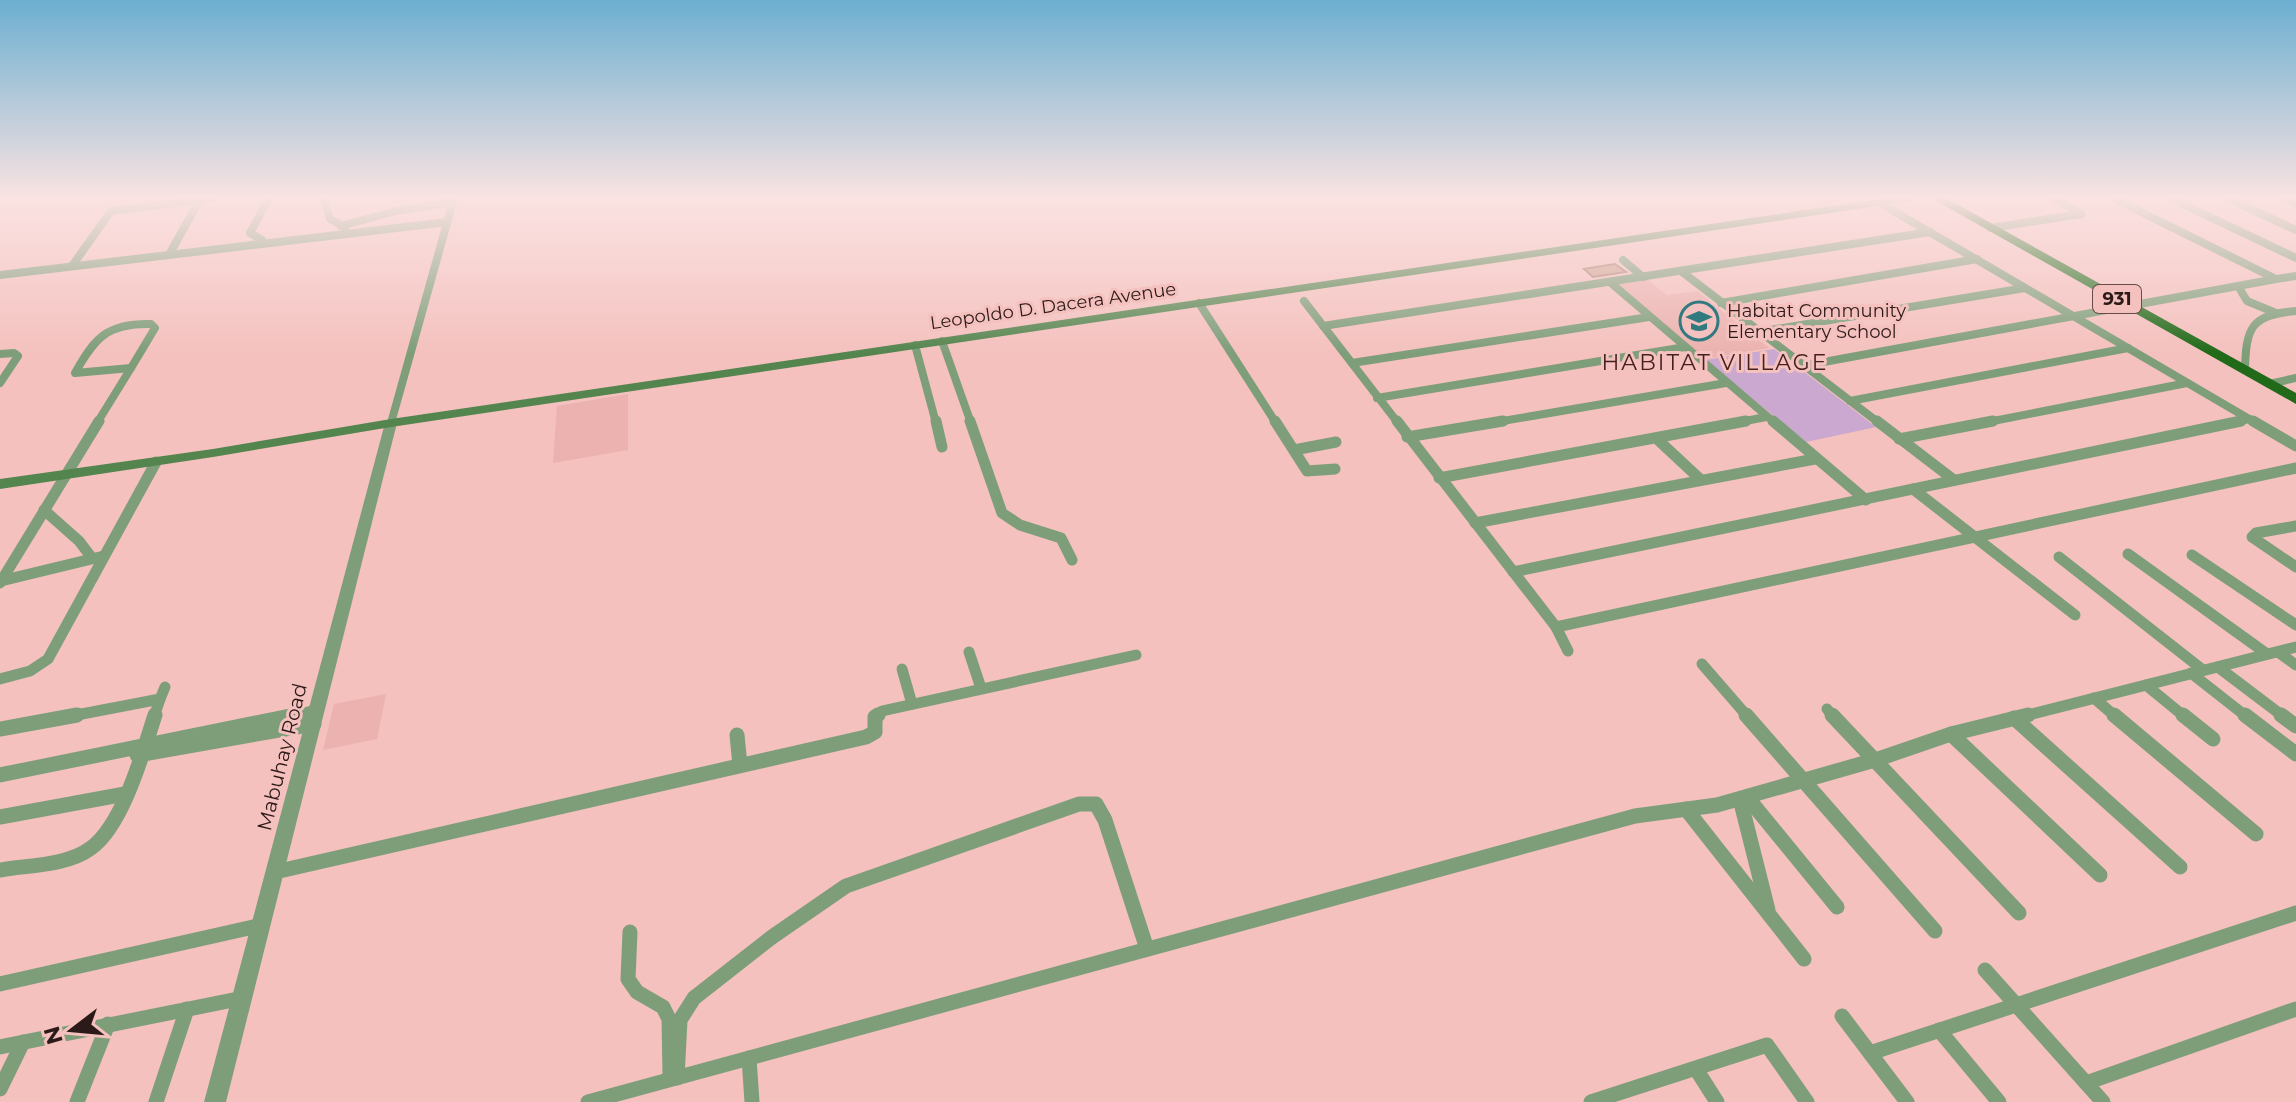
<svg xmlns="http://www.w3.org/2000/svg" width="2296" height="1102" font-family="Montserrat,sans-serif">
<rect width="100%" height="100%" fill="#f4c1be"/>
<!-- built -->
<g fill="#ebb2af">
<path d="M1647,279L1667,295L1697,291L1769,348L1706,359L1618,284Z"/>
<path d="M628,394V450L553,463L557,406Z"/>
<path d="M386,694L377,739L323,750L334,704Z"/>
</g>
<!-- green -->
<path fill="#caa8cf" d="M1774,349L1876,427L1806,442L1705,360Z"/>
<!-- building -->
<path fill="#cea190" stroke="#ad8272" stroke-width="2" d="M1615,264L1626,272L1593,277L1584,269Z"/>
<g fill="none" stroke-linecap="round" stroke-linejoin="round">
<!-- minor-far2 -->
<g stroke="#7e9e7a" stroke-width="8">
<path d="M324,198L330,219L345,227"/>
<path d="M2113,198L2276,279L2296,276"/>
<path d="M2170,198L2296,258"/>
<path d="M2227,198L2296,230"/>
<path d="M2283,198L2296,204"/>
<path d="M1880,203L2256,423"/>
<path d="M341,226L396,211L453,202"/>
<path d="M1991,228L2081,214L2054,198"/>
<path d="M262,240L250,233L269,198"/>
<path d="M170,253L199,201"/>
<path d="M1623,260L1643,277"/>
<path d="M72,266L111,211L214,198"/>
<path d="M1681,271L1879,423"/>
<path d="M0,275L447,222"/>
<path d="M1611,283L1775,423"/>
<path d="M2238,286L2247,301L2276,313"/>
<path d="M1304,301L1398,423"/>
<path d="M1199,303L1276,423"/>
<path d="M1721,303L1977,259"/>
<path d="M151,324L155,328L131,368L75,373C95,337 108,323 151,324Z"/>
<path d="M1323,326L1930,232"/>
<path d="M1758,332L2025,288"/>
<path d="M942,341L971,423"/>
<path d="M915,345L936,423"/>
<path d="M0,354L14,353L18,356L0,383"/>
<path d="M1352,363L1649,317"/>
<path d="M1802,366L2276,279"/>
<path d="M2245,370C2246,327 2251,315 2296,311"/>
<path d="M2269,384L2296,378"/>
<path d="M1377,398L1685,347"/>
<path d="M1850,401L2128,348"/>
<path d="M97,423L131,368"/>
<path d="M391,423L454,198"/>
<path d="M1491,423L1726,383"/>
<path d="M1735,423L1766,417"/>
<path d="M1983,423L2187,383"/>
<path d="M2231,423L2249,419"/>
</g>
<!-- minor-far1 -->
<g stroke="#7e9e7a" stroke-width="11">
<path d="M936,421L942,447"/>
<path d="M970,421L1002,513L1020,525L1061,538L1072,560"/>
<path d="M1275,421L1307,471L1335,469"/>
<path d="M1397,421L1556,627L1568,651"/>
<path d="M1773,421L1866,500"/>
<path d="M1877,421L1954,480"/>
<path d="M2253,421L2296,446"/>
<path d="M1407,437L1503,421"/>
<path d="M1656,438L1701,480"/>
<path d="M1899,439L1993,421"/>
<path d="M1294,450L1336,442"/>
<path d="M1439,478L1746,421"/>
<path d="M1913,489L2075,615"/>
<path d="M44,510L79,541L92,558"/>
<path d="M1475,523L1815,459"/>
<path d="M2296,526L2256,533L2252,537L2296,567"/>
<path d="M2128,554L2267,654"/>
<path d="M2192,555L2296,625"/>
<path d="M2059,557L2203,670"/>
<path d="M1513,572L2241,421"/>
<path d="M1,581L104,556"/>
<path d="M0,583L99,421"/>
<path d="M1556,627L2296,468"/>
<path d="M969,652L981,688"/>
<path d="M2278,652L2296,665"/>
<path d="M1702,664L1748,717"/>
<path d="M2218,667L2284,717"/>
<path d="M902,669L912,704"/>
<path d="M2191,673L2247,717"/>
<path d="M0,679L30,671L48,659L156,462"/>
<path d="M2146,685L2185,717"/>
<path d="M2094,698L2116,717"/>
<path d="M1827,709L1834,717"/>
<path d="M66,717L160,699L165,687"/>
<path d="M154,717L160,699"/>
<path d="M285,717L317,710"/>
<path d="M876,717L882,711L1136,655"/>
<path d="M2020,717L2296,647"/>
</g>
<!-- minor -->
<g stroke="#7e9e7a" stroke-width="15">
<path d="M1746,715L1935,931"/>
<path d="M1832,715L2019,913"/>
<path d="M2114,715L2256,834"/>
<path d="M2183,715L2213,739"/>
<path d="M2245,715L2296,754"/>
<path d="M2281,715L2296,726"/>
<path d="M2014,718L2180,867"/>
<path d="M0,729L77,715"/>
<path d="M1951,734L2100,875"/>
<path d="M737,735L740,765"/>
<path d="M137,755L314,724"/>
<path d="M0,775L295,715"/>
<path d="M1747,797L1837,907"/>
<path d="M1740,799L1768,910"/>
<path d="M1686,809L1804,959"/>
<path d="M0,817L125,794"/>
<path d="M0,870C28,865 67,866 91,848C123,825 143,752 155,715"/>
<path d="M275,872L866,737L875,732V717L878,715"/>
<path d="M630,932L628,979L637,992L663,1007L669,1019L670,1075"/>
<path d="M1985,970L2103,1102"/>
<path d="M0,984L262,925"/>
<path d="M1842,1016L1907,1102"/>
<path d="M1939,1030L1999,1102"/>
<path d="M0,1047L243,998"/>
<path d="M1870,1053L2296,913"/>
<path d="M749,1058L752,1102"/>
<path d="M1696,1069L1717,1102"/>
<path d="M677,1078L680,1020L694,998L772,937L846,886L1079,804H1096L1105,820L1147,949"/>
<path d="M2086,1083L2296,1009"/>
<path d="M0,1089L23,1042"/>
<path d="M77,1102L108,1024"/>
<path d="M156,1102L187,1009"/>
<path d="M588,1102L1635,816L1717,805L1875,760L1951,734L2028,715"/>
<path d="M1591,1102L1767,1045L1807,1102"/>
</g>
<!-- tertiary -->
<path fill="#7e9e7a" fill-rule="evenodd" d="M391,419L397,423L226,1102H204L385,423Z"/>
<!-- secondary -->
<path fill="#54854f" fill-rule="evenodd" d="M1887,198H1916L1911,201L391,427L213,457L0,489V479L213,449L391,419Z"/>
<!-- trunk -->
<path fill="#206a19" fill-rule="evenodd" d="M1931,198H1946L2296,393V404Z"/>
</g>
<!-- sky -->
<linearGradient id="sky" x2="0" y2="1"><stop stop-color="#6cafd1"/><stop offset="0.56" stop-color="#fae3e2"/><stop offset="1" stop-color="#fae3e2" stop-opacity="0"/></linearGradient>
<rect width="2296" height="353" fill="url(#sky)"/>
<!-- icons -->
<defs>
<g id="school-ring" transform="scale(2)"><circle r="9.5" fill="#f4c1be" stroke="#317a80" stroke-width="1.5"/><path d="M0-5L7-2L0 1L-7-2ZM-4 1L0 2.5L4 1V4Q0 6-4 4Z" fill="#317a80"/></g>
</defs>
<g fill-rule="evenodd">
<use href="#school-ring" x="1699" y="321"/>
</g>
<g text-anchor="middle" stroke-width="6" stroke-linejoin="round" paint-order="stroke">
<!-- shield labels -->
<rect fill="#f4c1be" stroke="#684c4a" stroke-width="2" x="2093" y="285" width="48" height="28" rx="6"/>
<g font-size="18" font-weight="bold" fill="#2c1a19">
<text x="2117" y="305">931</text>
</g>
<!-- far-street labels -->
<g font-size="18" fill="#2c1a19" stroke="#f4c1be">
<text transform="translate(1053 306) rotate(-8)" y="6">Leopoldo D. Dacera Avenue</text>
</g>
<!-- far-poi labels -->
<g font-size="18" fill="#2c1a19" stroke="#f4c1be" text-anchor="start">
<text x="1727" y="317">Habitat Community<tspan x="1727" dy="21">Elementary School</tspan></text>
</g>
<!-- street labels -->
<g font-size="20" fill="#2c1a19" stroke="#f4c1be">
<text transform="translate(282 757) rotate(-76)" y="7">Mabuhay Road</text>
</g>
<!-- neighbourhood labels -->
<g font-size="22" letter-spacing="2" fill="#451f1f" stroke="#f4c1be">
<text x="1715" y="370">HABITAT VILLAGE</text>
</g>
</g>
<!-- north arrow -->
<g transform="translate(72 1030) rotate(254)" stroke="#f4c1be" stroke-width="6" paint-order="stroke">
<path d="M0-6L14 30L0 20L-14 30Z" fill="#2c1a19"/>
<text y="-12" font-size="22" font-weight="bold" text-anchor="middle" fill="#2c1a19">N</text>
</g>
</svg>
